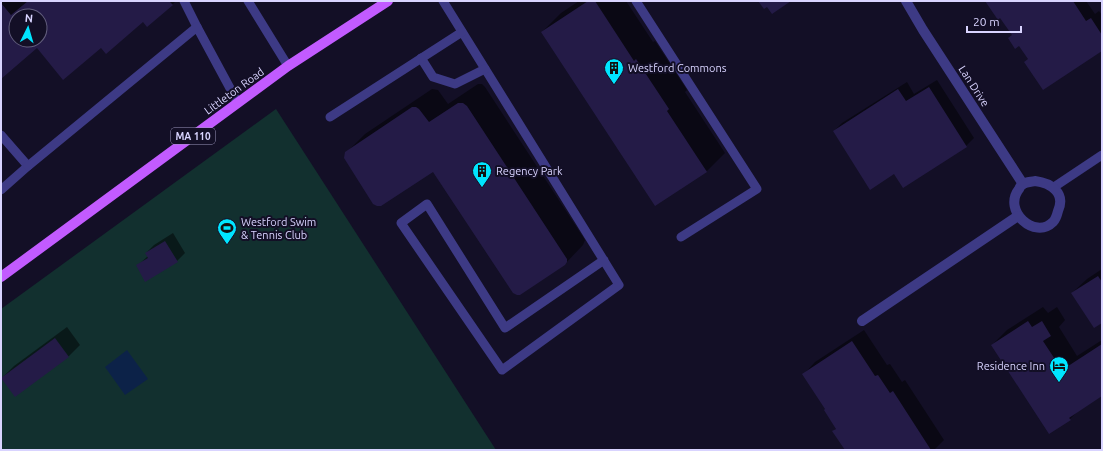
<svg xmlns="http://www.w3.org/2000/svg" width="1103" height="451" font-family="Ubuntu,sans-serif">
<rect width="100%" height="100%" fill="#130f26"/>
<!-- green -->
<path fill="#12302f" d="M276,109L496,450H1V309Z"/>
<!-- water -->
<path fill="#0c2248" d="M127,350L148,379L125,395L105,367Z"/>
<!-- shadow -->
<g fill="#0007" fill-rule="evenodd">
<path d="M1,1H176L172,5L143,21L101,47H37L1,77ZM16,16H40V40H16Z"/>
<path d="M579,1H626L653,42L655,41L687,90L685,92L725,153L707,171L542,32L561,13Z"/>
<path d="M986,1H1086L1095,14L1099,11L1102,15V49L1029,59L1001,17Z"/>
<path d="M937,80L974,138L966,146L895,173L834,131L842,123L907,82L914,94Z"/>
<path d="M478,84H482L485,87L585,240L583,245L564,265L433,171L346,153L365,134L432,89L438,90L448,104Z"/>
<path d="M173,233L185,253L177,261L137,266L148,256L146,253L154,245Z"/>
<path d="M1102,269V322L1072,293L1087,279Z"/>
<path d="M1043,307L1048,313L1057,307L1065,320L1059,327L1077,356L1102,340V395L1080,409L1070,419L992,345L1007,330Z"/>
<path d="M67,327L80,345L69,356L15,396L2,378L14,366Z"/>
<path d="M864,330L887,365L890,364L902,382L905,380L944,440L934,450H846L833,431L837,428L826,409L804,374L815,362Z"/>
</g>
<!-- building -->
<g fill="#241b47" fill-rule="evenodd">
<path d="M28,1H169L173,5L147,27L143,22L106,54L101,48L63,80L37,48L1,79V3L11,15ZM16,16H40V40H16Z"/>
<path d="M588,1H595L634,61L636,59L669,109L667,111L707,172L655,206L541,32Z"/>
<path d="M758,1H791L772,14L767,7L764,9Z"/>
<path d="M985,1H1073L1086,21L1091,18L1102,35V51L1043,90L1024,62L1028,59L1019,46L1015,49L1008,38L1012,35L1000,18L998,20Z"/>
<path d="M929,87L967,147L903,188L894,174L870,190L833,131L898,89L906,101Z"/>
<path d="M458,103H463L467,106L567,259V262L565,265L520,295H517L513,293L433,172L381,206H377L373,204L344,158L345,152L412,107H416L419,109L429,122Z"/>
<path d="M165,241L178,262L145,282L136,265L148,258L145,253Z"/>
<path d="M1098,276L1102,282V323L1094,328L1071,293Z"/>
<path d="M1028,321L1032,327L1042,321L1051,336L1043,341L1062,370L1102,344V396L1069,418L1071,420L1049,434L991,345Z"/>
<path d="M55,338L69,357L15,397L1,378Z"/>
<path d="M852,341L875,376L878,375L890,393L893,391L931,450H845L832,431L836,429L824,410L825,409L802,374Z"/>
</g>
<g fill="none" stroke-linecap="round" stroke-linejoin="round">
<!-- service -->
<g stroke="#3d3a85" stroke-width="9">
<path d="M184,1L197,27"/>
<path d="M248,1L288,66"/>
<path d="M443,1L619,285L502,370L401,223L427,204L505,328L604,260"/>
<path d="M636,1L757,189L681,237"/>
<path d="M421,58L433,77L455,84L485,69"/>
<path d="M330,117L462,32"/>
<path d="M1,135L28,166L1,190"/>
<path d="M28,166L197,27L238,103"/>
<path d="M1054,187L1102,155"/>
</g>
<!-- minor -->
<g stroke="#3d3a85" stroke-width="10">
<path d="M906,1L923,30L1023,184"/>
<path d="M1035,181C1051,183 1066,193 1058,211C1057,215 1055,220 1053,222C1035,240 1002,211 1019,189C1020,187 1021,185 1023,184C1026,182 1031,182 1035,181Z"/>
<path d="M862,321L1018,216"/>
</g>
<!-- primary -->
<path stroke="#c25bff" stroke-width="10" d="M1,277L288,66L388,1"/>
</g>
<!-- icons -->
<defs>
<g id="building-pin" transform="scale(1)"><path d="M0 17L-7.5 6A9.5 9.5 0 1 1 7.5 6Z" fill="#00e5ff" stroke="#130f26"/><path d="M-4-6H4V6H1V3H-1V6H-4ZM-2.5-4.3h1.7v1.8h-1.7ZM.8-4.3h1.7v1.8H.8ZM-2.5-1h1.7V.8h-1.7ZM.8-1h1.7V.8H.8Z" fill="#111"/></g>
<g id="stadium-pin" transform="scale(1)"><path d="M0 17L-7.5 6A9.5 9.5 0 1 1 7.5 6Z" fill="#00e5ff" stroke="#130f26"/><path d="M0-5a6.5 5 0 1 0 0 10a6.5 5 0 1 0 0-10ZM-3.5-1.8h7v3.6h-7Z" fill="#111"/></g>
<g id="hotel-pin" transform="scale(1)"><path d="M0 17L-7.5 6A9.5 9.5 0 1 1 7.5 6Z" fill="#00e5ff" stroke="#130f26"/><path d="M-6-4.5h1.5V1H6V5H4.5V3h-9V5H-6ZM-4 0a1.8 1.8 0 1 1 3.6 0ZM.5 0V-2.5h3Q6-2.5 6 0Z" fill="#111"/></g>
</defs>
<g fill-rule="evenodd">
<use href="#building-pin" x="614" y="68"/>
<use href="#building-pin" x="482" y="171"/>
<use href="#stadium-pin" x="227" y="228"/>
<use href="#hotel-pin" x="1059" y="366"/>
</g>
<g text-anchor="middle" stroke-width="4" stroke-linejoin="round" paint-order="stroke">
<!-- shield labels -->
<rect fill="#130f26" stroke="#9e99be" stroke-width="1" x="171" y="128" width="44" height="16" rx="3"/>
<g font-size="10" font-weight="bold" fill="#d9d4ff">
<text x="193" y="140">MA 110</text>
</g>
<!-- poi labels -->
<g font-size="11" fill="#d9d4ff" stroke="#130f26" text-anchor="start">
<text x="628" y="72">Westford Commons</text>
<text x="496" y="175">Regency Park</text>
<text x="241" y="226">Westford Swim<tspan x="241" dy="13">&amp; Tennis Club</tspan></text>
<text x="1045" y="370" text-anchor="end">Residence Inn</text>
</g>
<!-- street labels -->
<g font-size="11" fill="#d9d4ff" stroke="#130f26">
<text transform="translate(974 86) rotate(57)" y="4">Lan Drive</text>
<text transform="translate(234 91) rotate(-36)" y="4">Littleton Road</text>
</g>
</g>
<!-- border -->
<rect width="1103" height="451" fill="none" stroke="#d9d4ff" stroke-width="4"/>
<!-- north arrow -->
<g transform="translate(28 28) rotate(5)"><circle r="19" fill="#130f26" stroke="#625e7d"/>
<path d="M0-3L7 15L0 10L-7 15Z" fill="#00e5ff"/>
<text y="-6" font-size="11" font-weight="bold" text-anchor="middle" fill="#d9d4ff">N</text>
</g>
<!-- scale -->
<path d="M967 26v6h54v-6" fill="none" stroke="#d9d4ff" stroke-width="2"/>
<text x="973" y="26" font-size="12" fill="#d9d4ff" stroke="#130f26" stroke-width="3" paint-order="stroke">20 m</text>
</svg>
